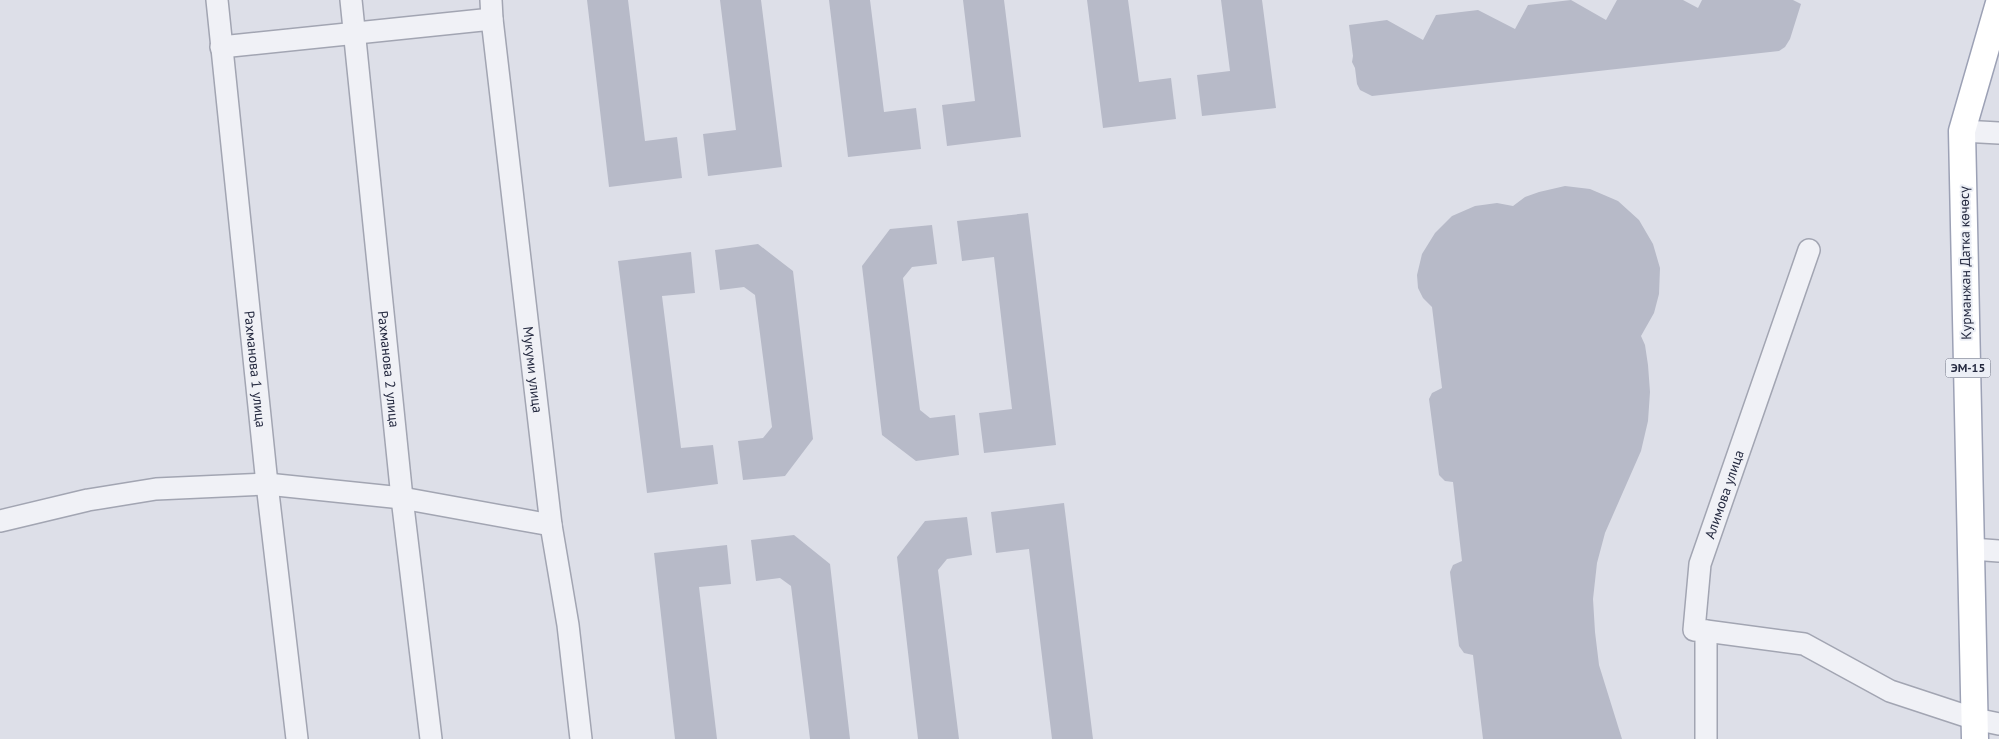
<svg xmlns="http://www.w3.org/2000/svg" width="1999" height="739" font-family="'PT Sans',sans-serif">
<rect width="100%" height="100%" fill="#dddfe8"/>
<!-- building -->
<g fill="#b7bac8">
<path d="M587,0H628L645,141L677,137L682,178L609,187Z"/>
<path d="M720,0H761L782,167L708,176L703,134L736,130Z"/>
<path d="M829,0H870L884,112L916,108L921,149L848,157Z"/>
<path d="M963,0H1004L1021,137L947,146L942,105L975,101Z"/>
<path d="M1087,0H1128L1139,82L1171,78L1176,119L1103,128Z"/>
<path d="M1221,0H1262L1276,108L1202,116L1197,75L1230,71Z"/>
<path d="M1571,0L1606,20L1617,0H1683L1698,8L1702,0H1793L1801,4L1790,39L1785,47L1779,51L1372,96L1360,90L1357,84L1355,68L1352,62L1353,56L1349,25L1387,20L1423,40L1436,15L1478,10L1515,29L1528,5Z"/>
<path d="M1565,186L1590,189L1618,201L1639,220L1653,244L1660,268L1659,294L1654,313L1641,336L1645,345L1648,365L1650,392L1648,421L1641,451L1605,533L1597,563L1593,599L1595,632L1599,665L1622,739H1483L1473,655L1464,653L1459,646L1450,572L1453,565L1462,561L1453,482L1445,481L1439,475L1429,399L1432,393L1442,388L1432,307L1423,298L1418,288L1417,275L1422,254L1435,233L1452,216L1475,206L1497,203L1513,206L1525,197L1539,192Z"/>
<path d="M1028,213L1056,445L984,453L979,413L1012,409L994,257L962,261L957,221Z"/>
<path d="M932,225L937,264L912,267L903,278L920,410L930,418L955,415L959,455L916,461L882,435L862,266L890,229Z"/>
<path d="M758,244L793,271L813,439L785,476L743,480L738,441L763,438L772,427L755,295L744,287L720,290L715,250Z"/>
<path d="M691,252L695,293L662,296L681,448L713,445L718,484L647,493L618,261Z"/>
<path d="M1064,503L1093,739H1052L1029,549L996,553L991,512Z"/>
<path d="M967,517L972,555L947,559L938,570L959,739H918L897,557L925,521Z"/>
<path d="M794,535L830,564L850,739H810L791,586L780,578L756,581L751,540Z"/>
<path d="M727,545L731,584L699,587L717,739H675L654,553Z"/>
</g>
<g fill="none" stroke-linecap="round" stroke-linejoin="round">
<!-- minor casing -->
<g stroke="#a2a5b2" stroke-width="24">
<g id="minor">
<path id="s1" d="M217,0L267,484L297,739"/>
<path id="s2" d="M351,0L402,498L431,739"/>
<path id="s3" d="M491,0L492,19L551,525L568,625L581,739"/>
<path d="M221,47L492,19"/>
<path d="M1962,131L1999,133"/>
<path d="M0,521L88,500L156,489L267,484L402,498L551,525"/>
<path d="M1972,549L1999,551"/>
<path d="M1706,631L1804,644L1890,691L1975,719L1999,724"/>
<path id="s4" d="M1706,739V631L1694,630L1700,564L1809,250"/>
</g>
</g>
<!-- major casing -->
<g stroke="#9ca1b5" stroke-width="29">
<path id="major" d="M1975,739L1962,131L1999,3"/>
</g>
<!-- minor -->
<use href="#minor" stroke="#f0f1f6" stroke-width="21"/>
<!-- major -->
<use href="#major" stroke="#fff" stroke-width="26"/>
</g>
<g text-anchor="middle" stroke-width="4" stroke-linejoin="round" paint-order="stroke">
<!-- shield labels -->
<rect fill="#eceff6" stroke="#616577" stroke-width="1" x="1945.5" y="358.5" width="45" height="19" rx="4"/>
<g font-size="12" font-weight="bold" fill="#252a40">
<text x="1968" y="372">ЭМ-15</text>
</g>
<!-- street labels -->
<g font-size="14" fill="#252a40" stroke="#eceff6">
<text transform="translate(1965 263) rotate(-91)" y="5">Курманжан Датка көчөсү</text>
<text dy="5" stroke="none"><textPath href="#s1" startOffset="371">Рахманова 1 улица</textPath></text>
<text dy="5" stroke="none"><textPath href="#s2" startOffset="371">Рахманова 2 улица</textPath></text>
<text dy="5" stroke="none"><textPath href="#s3" startOffset="372">Мукуми улица</textPath></text>
<text dy="5" stroke="none"><textPath href="#s4" startOffset="260">Алимова улица</textPath></text>
</g>
</g>
</svg>
